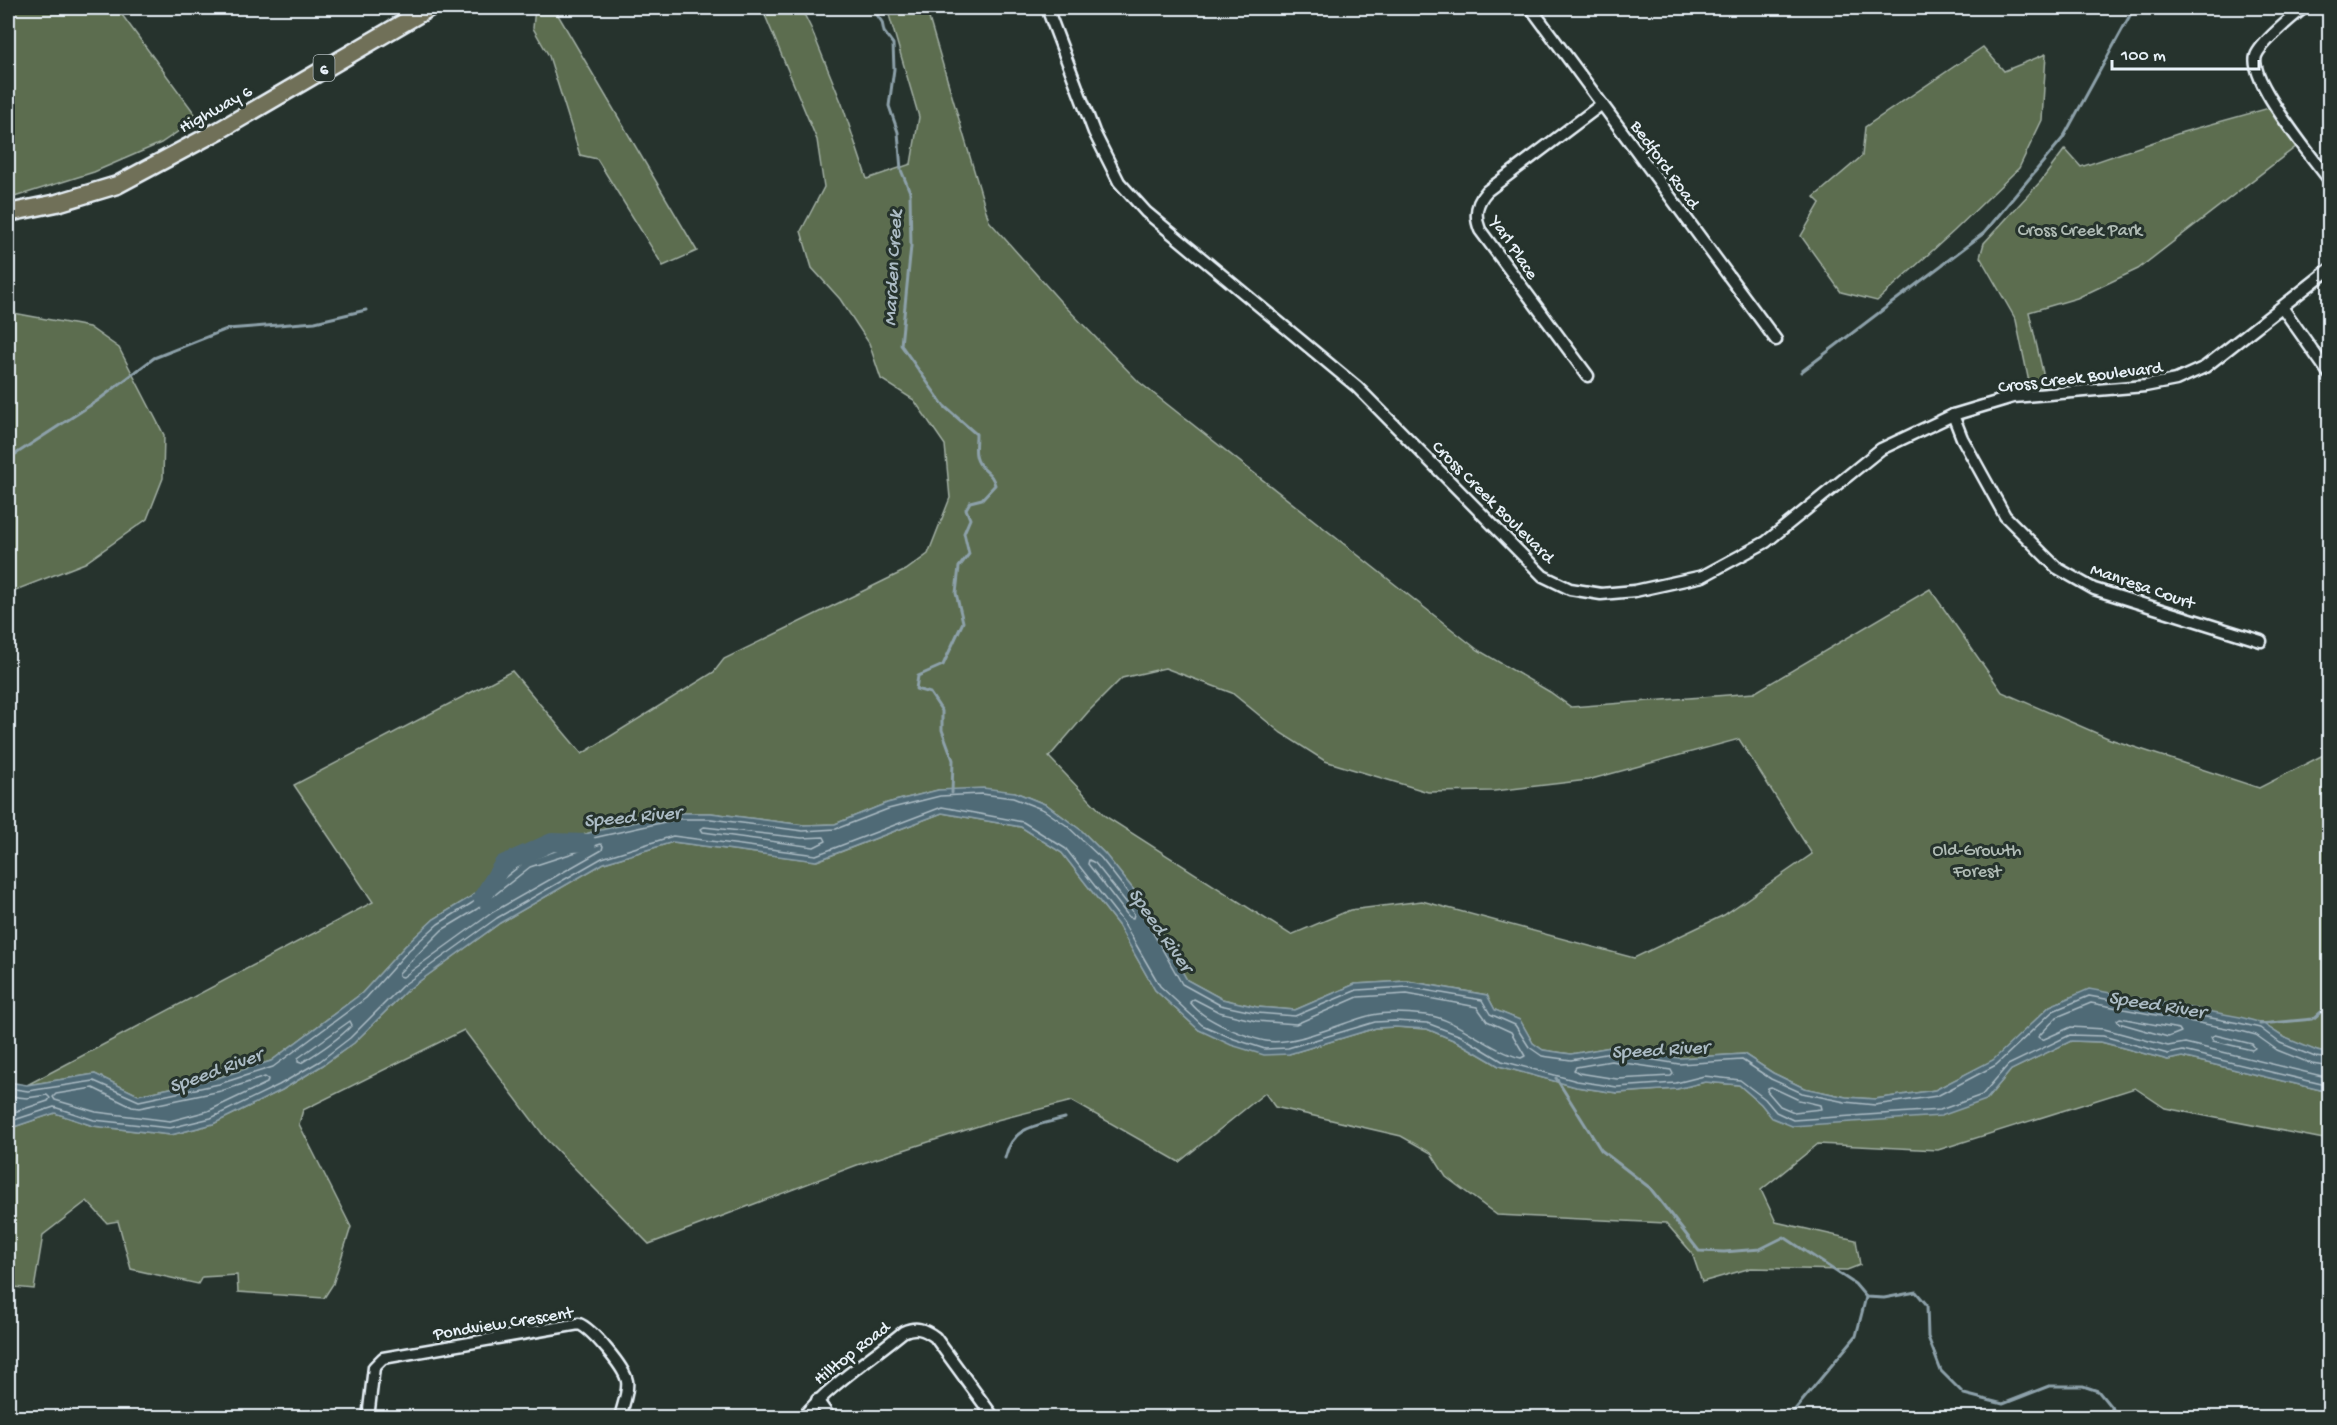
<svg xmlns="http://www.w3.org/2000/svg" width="2337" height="1425" font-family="'Gochi Hand',sans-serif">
<rect width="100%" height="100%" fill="#26332d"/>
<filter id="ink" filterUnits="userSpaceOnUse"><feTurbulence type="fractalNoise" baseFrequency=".0167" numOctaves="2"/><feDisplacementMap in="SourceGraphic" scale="12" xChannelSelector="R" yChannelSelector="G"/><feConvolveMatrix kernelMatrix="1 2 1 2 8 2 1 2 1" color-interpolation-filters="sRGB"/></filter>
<g filter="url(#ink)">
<!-- green -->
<g fill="#5b6d50" stroke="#a2afa4" stroke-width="1.5" fill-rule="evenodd">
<path d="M8,8H117L198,118L161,143L94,172L8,199Z"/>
<path d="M535,8H554L697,251L663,266L597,159L580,155L549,56L533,28Z"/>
<path d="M762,8H801L811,28L842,104L867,179L911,164L919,117L887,8H926L989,221L1060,301L1139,382L1478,650L1550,692L1571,707L1754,693L1930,589L2002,692L2110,739L2259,788L2329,752V1054C2304,1049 2283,1038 2262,1023L2050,1006L1994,1060L1935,1090L1875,1099L1846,1097L1804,1088L1773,1073L1744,1054L1679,1058L1611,1047L1571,1054L1543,1050L1533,1043L1520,1020L1495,1010L1487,995L1408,981L1355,984L1295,1010L1257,1007L1222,999L1187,980L1141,899L1105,854L1082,831L1047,805L1015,792L938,790L887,803L835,824L804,825L711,813H677L592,832L523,855L469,898L434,919L405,946L362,993L271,1061L217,1078L138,1095L95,1074L27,1085L373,902L294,785L512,671L582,754L714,672L724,659L906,570L928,554L950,498L945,445L914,400L881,379L869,343L840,299L812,268L801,231L824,187L817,140ZM1165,668L1232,693L1281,733L1325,761L1428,792L1494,791L1588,780L1739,739L1812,854L1724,915L1634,958L1422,901L1350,910L1291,935L1105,816L1049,757L1088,712L1122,678Z"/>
<path d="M1983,47L2004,71L2046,54L2042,120L2019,168L1954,231L1877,301L1841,292L1801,236L1820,203L1814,197L1862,156L1865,127Z"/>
<path d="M2269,108L2297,146L2138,269L2077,298L2029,312L2046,386L2030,387L2016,320L1980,257L1984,243L2041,181L2065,149L2081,167L2183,132Z"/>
<path d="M8,312L89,327L119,348L164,435L163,478L147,519L85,563L8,593Z"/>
<path d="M942,813L1021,827L1062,853L1118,925L1155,990L1199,1030L1289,1054L1376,1028L1395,1027L1427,1029L1458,1042L1499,1066L1576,1087L1617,1093L1677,1089L1705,1082L1739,1085L1761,1104L1772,1117L1986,1100L2011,1070L2071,1041L2101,1042L2168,1060L2182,1057L2329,1092V1140L2165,1108L2135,1088L1938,1150L1818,1144L1761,1190L1776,1222L1856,1240L1860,1265L1847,1270L1751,1268L1702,1282L1692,1253L1666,1223L1497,1215L1446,1177L1431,1153L1401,1136L1275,1107L1265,1093L1179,1162L1072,1101L997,1120L857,1165L649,1244L547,1140L464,1030L303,1110L299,1124L351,1227L333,1284L324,1298L238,1292L237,1275L202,1277L198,1284L131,1269L118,1221L107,1223L87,1201L43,1235L34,1289L14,1287L8,1290V1129L55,1113L93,1126L171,1135L213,1124L282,1090L323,1065L354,1043L406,991L500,923L604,863L673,842L817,861Z"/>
</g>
<!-- water -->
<path fill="#506b76" stroke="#8da1aa" stroke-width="1.5" d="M983,788L1015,792L1047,805L1082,831L1105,854L1141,899L1187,980L1222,999L1257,1007L1295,1010L1355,984L1407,981L1487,995L1495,1010L1520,1020L1533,1043L1543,1050L1571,1054L1611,1047L1679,1058L1744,1054L1773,1073L1804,1088L1846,1097L1875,1099L1935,1090L1993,1060L2050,1006L2089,989L2240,1017L2262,1023L2283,1037L2317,1051L2329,1054V1092L2182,1057L2168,1060L2101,1042L2071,1041L2011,1070L1986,1100L1941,1116L1792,1126L1772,1118L1761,1104L1739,1085L1705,1082L1677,1089L1617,1093L1576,1087L1499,1066L1458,1042L1427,1029L1395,1027L1376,1028L1289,1054L1264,1055L1231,1045L1199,1030L1155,990L1118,925L1062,853L1021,827L942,813L816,861L673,842L604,863L500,923L406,991L354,1043L323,1065L282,1090L213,1124L171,1135L93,1126L55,1113L8,1129V1082L27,1085L95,1074L138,1095L217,1078L271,1061L362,993L405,946L434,919L469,898L523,855L592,832L677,813H711L804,825L835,824L887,803L938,790Z"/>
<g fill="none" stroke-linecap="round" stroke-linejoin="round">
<!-- shore -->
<g stroke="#abbbc4" stroke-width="1.5">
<path d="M704,827L802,838L824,837L826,841L814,847L703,832L701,829Z"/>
<path d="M601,844L603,846L602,850L493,912L403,977L399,976V973L442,930L477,909L530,867Z"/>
<path d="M1089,860L1095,863L1130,907L1134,914L1133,918L1129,917L1088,864Z"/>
<path d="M1407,994L1477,1007L1487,1021L1511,1032L1525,1056L1521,1058C1488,1050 1459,1019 1426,1015C1409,1013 1389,1011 1372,1015C1342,1022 1295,1046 1266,1041C1253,1039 1239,1033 1227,1028C1213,1021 1200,1015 1190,1002L1194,999L1219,1012L1256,1021L1296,1024L1358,997Z"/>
<path d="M2120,1018L2179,1029L2181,1032L2168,1037L2119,1023L2117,1020Z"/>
<path d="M350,1021L352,1025C338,1040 319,1052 301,1063L298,1062V1058Z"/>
<path d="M2215,1035L2252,1044L2255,1048L2252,1050L2213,1041L2211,1037Z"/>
<path d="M1611,1061L1671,1070L1673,1074L1671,1076L1617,1079L1579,1073L1574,1070L1576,1067Z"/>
<path d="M2330,1067L2312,1064L2277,1050L2256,1035L2237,1030L2091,1003L2057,1017L2038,1037L2042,1040L2071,1027L2104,1029L2168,1046L2185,1043L2330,1078"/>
<path d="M265,1077L268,1079L267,1083L208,1111L170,1121L96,1112L55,1100L53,1097L56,1094L93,1088L132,1107L139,1108L221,1091Z"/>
<path d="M1771,1087L1799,1100L1820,1105L1821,1109L1794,1112L1780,1106L1767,1091L1768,1088Z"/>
<path d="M8,1088L28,1091L94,1081L139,1101L219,1084L273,1067L366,998L409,950L438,924L472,903L526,861L593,838L678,819H711L803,831L836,829L888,809L940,796L982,794L1013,798L1044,810L1066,825L1101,858L1136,903L1182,984L1220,1005L1257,1013L1295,1016L1357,990L1407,987L1482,1000L1490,1014L1515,1025L1529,1047L1542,1056L1571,1060L1611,1053L1679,1064L1742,1060L1771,1079L1802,1093L1845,1102L1875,1105L1937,1096L1996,1065L2053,1011L2089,996L2239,1023L2260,1028L2280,1043L2315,1057L2330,1059"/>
<path d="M8,1096L27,1098L47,1095L50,1098L48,1101L8,1114"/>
<path d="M8,1122L54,1107L94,1120L170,1128L211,1118L279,1085L320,1061L350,1038L402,986L497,918L602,858L673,836L816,855L942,807L1023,822L1066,849L1123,922L1160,986L1202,1025L1234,1039L1265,1049L1288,1048L1375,1022L1395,1021L1427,1023L1461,1036L1502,1061L1577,1081L1617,1087L1676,1083L1704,1076L1740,1080L1765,1099L1776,1112L1793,1120L1940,1110L1982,1095L2008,1065L2070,1035L2103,1036L2168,1054L2183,1051L2330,1086"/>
</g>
<!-- stream -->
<g stroke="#8da1aa" stroke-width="3">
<path d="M872,8L882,22L884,32L893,44L894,69L889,106L898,132L901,170L910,192L911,246L901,345L944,406L976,434C976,445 973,457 981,466C988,474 992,474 995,485L982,499L970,502L966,509L970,519L964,533L969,554L959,567L956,593L963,622L943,665L918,676L916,689L930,693L942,711V730L953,760L952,793"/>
<path d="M1801,372L1984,233L2063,138L2134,8"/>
<path d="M8,459L97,401L154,358L227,329L315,322L366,310"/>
<path d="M2260,1024L2313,1019L2330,1004"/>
<path d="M1556,1078L1601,1150L1650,1188L1699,1251L1724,1252L1760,1249L1784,1237L1855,1284L1866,1297L1884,1298L1916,1292L1927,1305L1928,1337L1941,1371L1964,1394L2003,1404L2049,1386H2083L2098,1391L2120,1418"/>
<path d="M1005,1158C1013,1125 1037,1126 1065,1118"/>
<path d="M1788,1418L1856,1336L1866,1297"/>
</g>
<!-- river -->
<path stroke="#506b76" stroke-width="18" d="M482,898L503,864L552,842L587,843"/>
<!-- minor casing -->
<g stroke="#e8f1f8" stroke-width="15">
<g id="minor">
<path d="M1047,8L1094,132L1119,182L1146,212L1357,387L1543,576L1570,589L1601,594L1635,591L1703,576L1766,542L1881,449L1953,415L2013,397L2145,386L2176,380L2205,367L2330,269"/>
<path d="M1531,8L1776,340"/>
<path d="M2304,8C2293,16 2260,44 2256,56C2248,80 2313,158 2330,181"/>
<path d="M2282,307L2330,375"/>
<path d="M1588,376L1480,230C1474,215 1476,203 1487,191L1602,104"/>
<path d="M1953,415L1962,438L2005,516L2057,568L2094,589L2261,641"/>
<path d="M817,1400L830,1418"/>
<path d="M368,1418L374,1367L383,1358L579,1324C592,1329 624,1367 627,1381C629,1392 622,1407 620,1418"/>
<path d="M802,1418C831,1384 869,1360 903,1332C916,1326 924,1329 935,1337L994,1418"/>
</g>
</g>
<!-- primary casing -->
<g stroke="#e8f1f8" stroke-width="21">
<path id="primary" d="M8,213L57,203L117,185L220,130L429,8"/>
</g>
<!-- minor -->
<use href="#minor" stroke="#26332d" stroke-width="10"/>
<!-- primary -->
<use href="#primary" stroke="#706f59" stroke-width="16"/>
</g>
</g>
<g text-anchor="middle" stroke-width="6" stroke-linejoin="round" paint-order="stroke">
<!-- shield labels -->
<rect fill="#26332d" stroke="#aeb8bb" stroke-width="1.5" x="313.5" y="55" width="21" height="26" rx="4.5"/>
<g font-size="16" font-weight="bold" fill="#e8f1f8">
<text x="324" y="74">6</text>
</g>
<!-- street labels -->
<g font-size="18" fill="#e8f1f8" stroke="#26332d">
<text transform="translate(215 108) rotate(-29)" y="6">Highway 6</text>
<text transform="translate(1666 164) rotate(54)" y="6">Bedford Road</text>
<text transform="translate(1515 247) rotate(56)" y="6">Yarl Place</text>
<text transform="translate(2080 376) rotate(-7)" y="6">Cross Creek Boulevard</text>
<text transform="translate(1494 501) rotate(45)" y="6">Cross Creek Boulevard</text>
<text transform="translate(2143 585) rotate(19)" y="6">Manresa Court</text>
<text transform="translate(503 1322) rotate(-9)" y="6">Pondview Crescent</text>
<text transform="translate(851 1352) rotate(-38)" y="6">Hilltop Road</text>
</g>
<!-- park labels -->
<g font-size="18" fill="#b0bcb5" stroke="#26332d">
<text x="2080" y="235">Cross Creek Park</text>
<text x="1977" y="855">Old-Growth<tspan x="1977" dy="21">Forest</tspan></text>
</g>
<!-- water labels -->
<g font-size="20" font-style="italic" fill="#abbbc4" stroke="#26332d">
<text transform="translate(891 268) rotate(-87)" y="7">Marden Creek</text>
<text transform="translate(632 815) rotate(-5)" y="7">Speed River</text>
<text transform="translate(1162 929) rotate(55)" y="7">Speed River</text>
<text transform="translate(2157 1003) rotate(9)" y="7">Speed River</text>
<text transform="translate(1660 1048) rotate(-3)" y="7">Speed River</text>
<text transform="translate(215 1069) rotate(-20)" y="7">Speed River</text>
</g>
</g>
<!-- margin -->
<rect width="2337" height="1425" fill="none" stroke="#26332d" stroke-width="30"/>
<rect x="15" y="15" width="2307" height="1395" fill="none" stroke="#e8f1f8" stroke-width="2" filter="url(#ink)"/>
<!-- scale -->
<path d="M2112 60v9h147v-9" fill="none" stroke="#e8f1f8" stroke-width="3"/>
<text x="2121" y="60" font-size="18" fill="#e8f1f8" stroke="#26332d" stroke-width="4.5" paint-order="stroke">100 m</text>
</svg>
